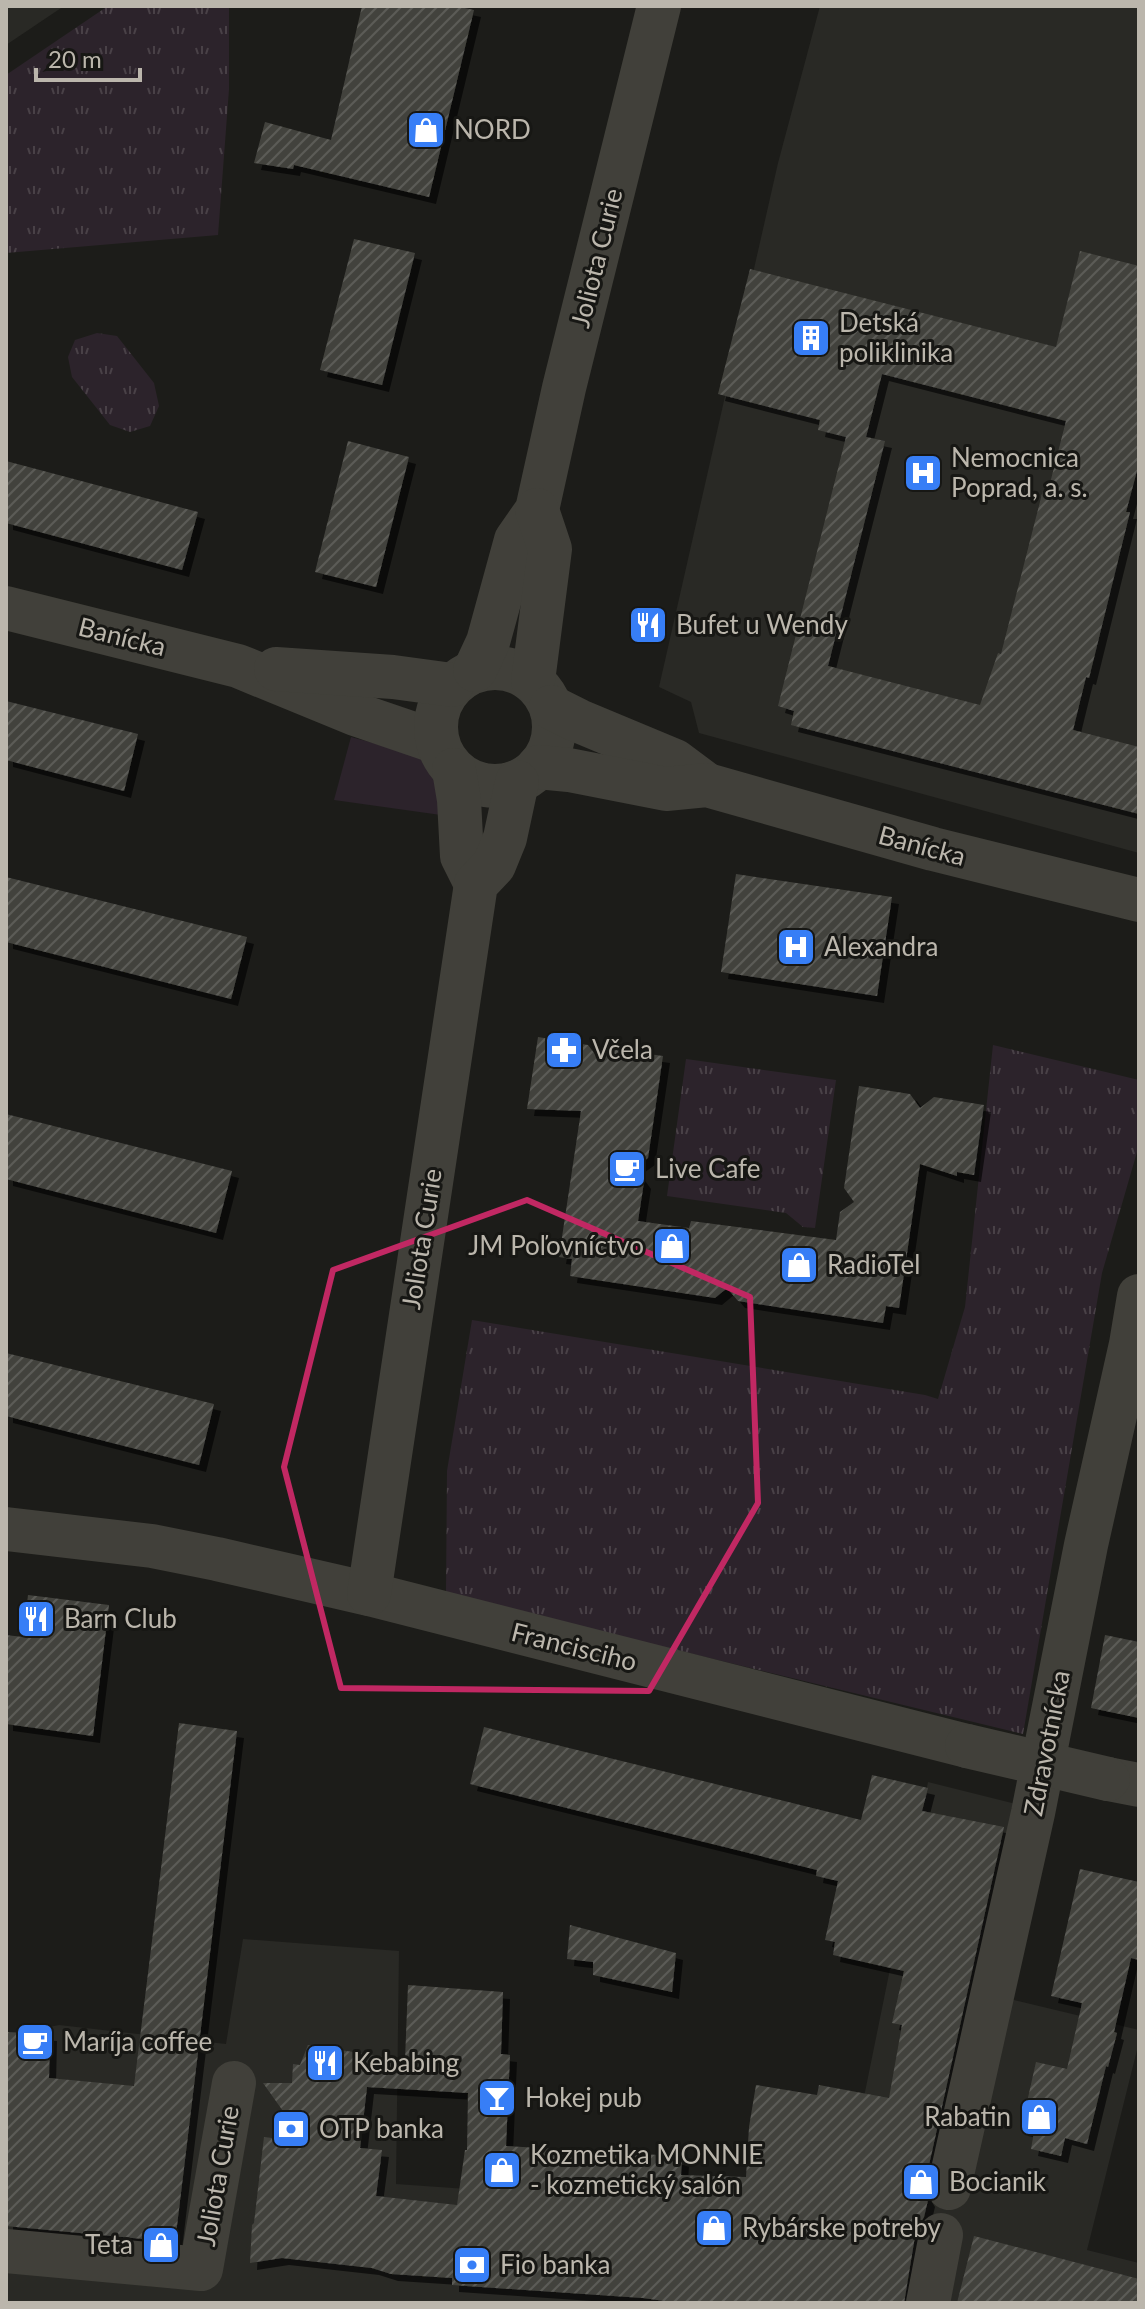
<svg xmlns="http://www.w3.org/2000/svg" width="1145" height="2309" font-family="Lato,sans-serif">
<defs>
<pattern id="park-tufts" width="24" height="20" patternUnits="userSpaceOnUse" patternTransform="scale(2)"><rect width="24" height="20" fill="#2c232b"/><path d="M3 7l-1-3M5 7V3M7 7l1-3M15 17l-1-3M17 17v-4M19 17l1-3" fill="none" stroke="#494147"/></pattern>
<pattern id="building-hatch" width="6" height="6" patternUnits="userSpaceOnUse" patternTransform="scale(2)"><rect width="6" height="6" fill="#43433e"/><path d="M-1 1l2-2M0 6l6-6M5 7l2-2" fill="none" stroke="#5c5c57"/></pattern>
<filter id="shadow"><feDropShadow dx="7" dy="7" stdDeviation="0" flood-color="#0009"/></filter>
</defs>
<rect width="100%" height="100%" fill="#1c1c19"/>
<!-- built -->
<g fill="#292925">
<path d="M6,6H64L6,45Z"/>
<path d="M820,6H1139V853L699,733L691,702L659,687L778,163Z"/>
<path d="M928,1782L1052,1813L1010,1999L1139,2030V2042L1087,2250L1139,2263V2303H6V2036L59,2025L226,2044L243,1939L399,1951L396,2184L840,2215Z"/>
</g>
<!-- grass -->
<path fill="#2c232b" d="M351,737L438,760L448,816L334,800Z"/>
<!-- park -->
<g fill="url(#park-tufts)">
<path d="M108,6H229V89L218,235L6,253V75Z"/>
<path d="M97,333L117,336L154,383L159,406L150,426L130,432L110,425L72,377L68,357L75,340Z"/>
<path d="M993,1045L1139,1080V1145L1102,1273L1023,1734L446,1594L447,1471L472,1320L925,1395L938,1399L965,1307Z"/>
<path d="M686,1059L836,1080L815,1228L803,1227L786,1213L667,1196Z"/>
</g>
<!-- building -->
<g fill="url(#building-hatch)" fill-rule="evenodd" filter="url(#shadow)">
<path d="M362,6H455L474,10L429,197L294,165L293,169L254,163L265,122L331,140Z"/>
<path d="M354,239L415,253L382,385L320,370Z"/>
<path d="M1080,251L1139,266V463L1126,512H1130L1089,678L1086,677L1073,730L1139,747V814L791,725L794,711L778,706L846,437L818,430L820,420L718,394L750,269L1056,347ZM882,374L1066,421L1048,491L1043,490L1001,654L998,653L980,705L828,666L885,441L866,437Z"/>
<path d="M348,441L409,457L376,587L315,572Z"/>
<path d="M6,461L198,512L182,570L6,523Z"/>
<path d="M6,701L138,734L124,791L6,760Z"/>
<path d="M736,874L892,897L877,996L721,972Z"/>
<path d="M6,877L247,937L231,999L6,942Z"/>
<path d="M538,1037L588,1045L598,1058L613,1049L663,1056L648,1158L634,1168L644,1182L638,1221L689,1228L691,1221L836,1240L840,1212L854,1202L844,1188L859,1086L910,1094L920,1108L934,1097L984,1105L974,1175L957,1172V1176L920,1164L899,1308L886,1306L883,1323L738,1301L727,1288L715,1298L570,1276L572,1259L559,1257L581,1111L527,1109Z"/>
<path d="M6,1114L232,1171L216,1233L6,1179Z"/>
<path d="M6,1353L214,1404L199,1465L6,1416Z"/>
<path d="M28,1595L109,1605L93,1736L6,1724V1635L23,1637Z"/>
<path d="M1105,1635L1139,1642V1718L1091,1708Z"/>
<path d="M179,1723L237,1731L175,2242L6,2226V2032L50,2034L49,2078L134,2086Z"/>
<path d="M484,1727L861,1820L872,1775L928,1788L922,1811L1004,1827L925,2183V2195L928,2200L924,2217L916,2230L904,2303H679L643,2298L452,2285V2278L391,2274L372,2268L282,2258L250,2263L252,2225L254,2223L264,2137L305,2142L263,2083H292L293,2064L300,2065L308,2045L405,2060L408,1985L503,1992L501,2054L510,2055L506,2146L659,2155L682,2159L681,2175L746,2177L749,2127L756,2085L817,2095L819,2085L889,2098L902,2025L892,2023L904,1971L833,1955L835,1942L825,1940L838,1881L816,1876L817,1870L470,1784ZM367,2087L468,2093L467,2150H465L457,2205L376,2196L382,2150L360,2148Z"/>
<path d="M1080,1869L1139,1882V1960L1131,1958L1114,2032L1117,2033L1108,2067L1106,2066L1087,2144L1065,2138L1061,2156L1031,2149L1034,2132L1021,2129L1036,2062L1067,2069L1082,2003L1051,1996Z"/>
<path d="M570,1925L676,1953L672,1992L593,1975V1962L567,1959Z"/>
<path d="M974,2236L1139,2279V2303H957Z"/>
</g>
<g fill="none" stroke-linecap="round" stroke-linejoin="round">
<!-- minor -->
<g stroke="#41403a" stroke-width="44">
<path d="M6,608L238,666L355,714L437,742"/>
<circle cx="495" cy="727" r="59"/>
<path d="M276,669L393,677L452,685"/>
<path d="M475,670L488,642L516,540L537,510L564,388L659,6"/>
<path d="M533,681L550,549L537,510"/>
<path d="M551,707L579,721L675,761L707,785"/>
<path d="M538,767L569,770L666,789L707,785L933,849L1139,900"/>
<path d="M454,770L459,800L462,856L476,884"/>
<path d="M6,1529L152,1546L217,1559L369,1594L967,1746"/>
<path d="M369,1594L476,884L494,865L505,838L517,782"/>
<path d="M1108,1779L1139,1785"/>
<path d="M949,2188L1033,1813L1086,1545L1131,1344L1139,1296"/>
<path d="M6,2251L201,2269L234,2083"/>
<path d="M928,2303L941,2235"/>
</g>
<!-- minor-bridge -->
<path stroke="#41403a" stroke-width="44" d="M967,1746L1108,1779"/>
</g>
<!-- marked area -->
<path fill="none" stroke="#c12863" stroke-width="6" stroke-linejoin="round" d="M527,1200L750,1297L758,1503L649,1691L341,1688L284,1467L333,1270Z"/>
<!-- icons -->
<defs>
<g id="shop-square" transform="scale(2)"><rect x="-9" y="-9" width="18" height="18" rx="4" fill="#377ef6" stroke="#171714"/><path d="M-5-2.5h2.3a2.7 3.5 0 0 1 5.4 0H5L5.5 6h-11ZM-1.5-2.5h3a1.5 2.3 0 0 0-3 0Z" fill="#fff"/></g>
<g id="building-square" transform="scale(2)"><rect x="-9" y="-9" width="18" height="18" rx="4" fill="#377ef6" stroke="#171714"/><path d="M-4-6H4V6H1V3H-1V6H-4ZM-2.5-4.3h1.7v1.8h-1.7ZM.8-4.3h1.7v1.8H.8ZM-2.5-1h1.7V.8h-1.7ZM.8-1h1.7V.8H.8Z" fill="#fff"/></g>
<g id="hospital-square" transform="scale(2)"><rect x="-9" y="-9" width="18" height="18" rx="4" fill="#377ef6" stroke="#171714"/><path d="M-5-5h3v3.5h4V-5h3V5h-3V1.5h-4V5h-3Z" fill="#fff"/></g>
<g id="restaurant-square" transform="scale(2)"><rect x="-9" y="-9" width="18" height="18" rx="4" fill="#377ef6" stroke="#171714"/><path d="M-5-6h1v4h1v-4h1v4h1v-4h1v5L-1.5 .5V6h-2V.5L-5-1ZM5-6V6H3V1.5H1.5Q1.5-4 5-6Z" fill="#fff"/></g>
<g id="pharmacy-square" transform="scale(2)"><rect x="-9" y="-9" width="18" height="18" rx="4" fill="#377ef6" stroke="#171714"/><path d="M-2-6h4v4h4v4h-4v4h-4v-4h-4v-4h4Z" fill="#fff"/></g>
<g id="cafe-square" transform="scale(2)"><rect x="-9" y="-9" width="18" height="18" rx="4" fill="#377ef6" stroke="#171714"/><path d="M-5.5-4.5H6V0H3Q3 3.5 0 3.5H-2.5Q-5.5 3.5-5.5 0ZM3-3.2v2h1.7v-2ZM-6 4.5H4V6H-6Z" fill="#fff"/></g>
<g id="bar-square" transform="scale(2)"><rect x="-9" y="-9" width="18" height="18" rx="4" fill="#377ef6" stroke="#171714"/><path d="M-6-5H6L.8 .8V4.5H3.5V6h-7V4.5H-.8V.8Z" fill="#fff"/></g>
<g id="bank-square" transform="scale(2)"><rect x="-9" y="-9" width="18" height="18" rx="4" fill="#377ef6" stroke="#171714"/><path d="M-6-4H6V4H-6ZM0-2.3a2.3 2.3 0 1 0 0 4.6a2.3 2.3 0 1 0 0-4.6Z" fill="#fff"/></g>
</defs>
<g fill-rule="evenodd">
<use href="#shop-square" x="426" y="130"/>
<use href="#building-square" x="811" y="338"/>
<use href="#hospital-square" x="923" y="473"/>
<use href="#restaurant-square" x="648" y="625"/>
<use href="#hospital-square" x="796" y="947"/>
<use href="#pharmacy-square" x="564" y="1050"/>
<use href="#cafe-square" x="627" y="1169"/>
<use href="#shop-square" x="672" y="1246"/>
<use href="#shop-square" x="799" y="1265"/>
<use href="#restaurant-square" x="36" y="1619"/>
<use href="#cafe-square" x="35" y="2042"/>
<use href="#restaurant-square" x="325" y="2063"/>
<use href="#bar-square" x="497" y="2098"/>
<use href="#shop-square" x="1039" y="2117"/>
<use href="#bank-square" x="291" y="2129"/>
<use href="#shop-square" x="502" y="2170"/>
<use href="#shop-square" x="921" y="2182"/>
<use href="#shop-square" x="714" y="2228"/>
<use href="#shop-square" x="161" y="2245"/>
<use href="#bank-square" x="472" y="2265"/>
</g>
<g text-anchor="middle" stroke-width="6" stroke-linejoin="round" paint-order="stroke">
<!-- poi labels -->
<g font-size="26" fill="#bbb6ac" stroke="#171714" text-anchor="start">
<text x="454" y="139">NORD</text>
<text x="839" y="332">Detská<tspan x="839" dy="30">poliklinika</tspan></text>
<text x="951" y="467">Nemocnica<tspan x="951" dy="30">Poprad, a. s.</tspan></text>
<text x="676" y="634">Bufet u Wendy</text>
<text x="824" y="956">Alexandra</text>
<text x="592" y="1059">Včela</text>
<text x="655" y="1178">Live Cafe</text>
<text x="644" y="1255" text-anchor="end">JM Poľovníctvo</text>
<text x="827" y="1274">RadioTel</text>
<text x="64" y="1628">Barn Club</text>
<text x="63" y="2051">Maríja coffee</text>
<text x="353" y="2072">Kebabing</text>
<text x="525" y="2107">Hokej pub</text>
<text x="1011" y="2126" text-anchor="end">Rabatin</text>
<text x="319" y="2138">OTP banka</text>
<text x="530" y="2164">Kozmetika MONNIE<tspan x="530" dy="30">- kozmetický salón</tspan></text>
<text x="949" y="2191">Bocianik</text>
<text x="742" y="2237">Rybárske potreby</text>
<text x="133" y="2254" text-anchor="end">Teta</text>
<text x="500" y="2274">Fio banka</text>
</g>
<!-- street labels -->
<g font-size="26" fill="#bbb6ac" stroke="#171714">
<text transform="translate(597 258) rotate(-76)" y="9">Joliota Curie</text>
<text transform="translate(122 637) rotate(14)" y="9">Banícka</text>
<text transform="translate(922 846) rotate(15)" y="9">Banícka</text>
<text transform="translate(422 1239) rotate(-81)" y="9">Joliota Curie</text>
<text transform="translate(574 1647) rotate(14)" y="9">Francisciho</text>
<text transform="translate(1047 1743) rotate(-79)" y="9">Zdravotnícka</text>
<text transform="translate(218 2176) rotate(-80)" y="9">Joliota Curie</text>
</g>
</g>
<!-- border -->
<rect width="1145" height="2309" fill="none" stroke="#bbb6ac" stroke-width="16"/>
<!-- scale -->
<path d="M36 68v12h104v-12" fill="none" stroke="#bbb6ac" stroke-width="4"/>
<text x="48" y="68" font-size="24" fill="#bbb6ac" stroke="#171714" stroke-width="6" paint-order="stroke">20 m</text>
</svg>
